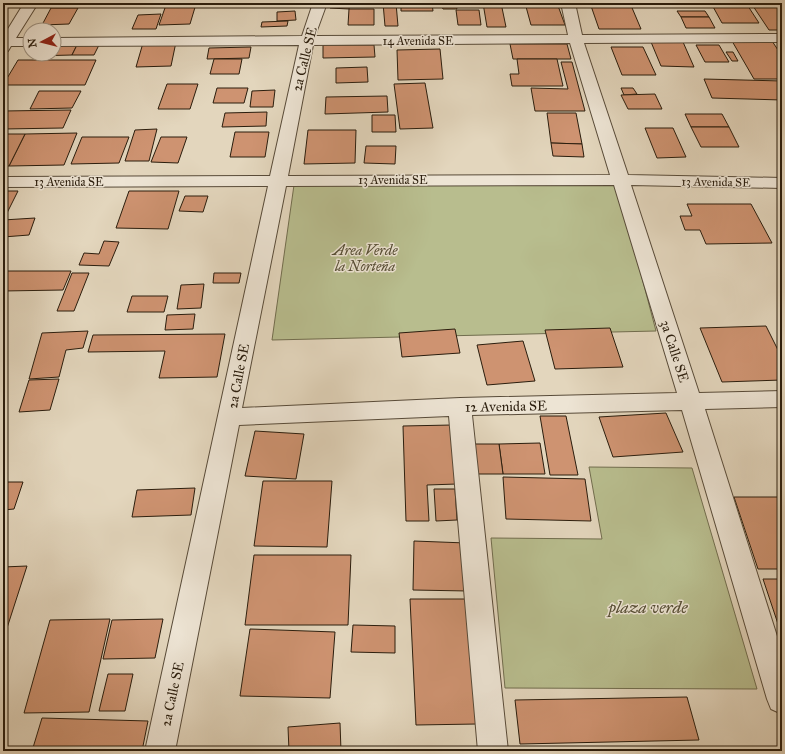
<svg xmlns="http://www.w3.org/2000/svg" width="785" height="754" font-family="'IM FELL Great Primer',serif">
<rect width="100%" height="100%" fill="#e3d6bd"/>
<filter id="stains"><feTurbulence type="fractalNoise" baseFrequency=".005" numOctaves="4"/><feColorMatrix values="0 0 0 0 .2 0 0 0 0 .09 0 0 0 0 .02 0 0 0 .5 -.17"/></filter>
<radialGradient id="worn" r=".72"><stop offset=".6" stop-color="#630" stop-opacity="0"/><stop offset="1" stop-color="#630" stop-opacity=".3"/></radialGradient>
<!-- green -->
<g fill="#b8bd8e" stroke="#716d4e">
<path d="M295,178L616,179L656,331L272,340Z"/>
<path d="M589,467L692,468L757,689L505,688L491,538L602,539Z"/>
</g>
<!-- building -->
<g fill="#ce9371" stroke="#2a1d0d">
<path d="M331,3H350L349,9L330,8Z"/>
<path d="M383,3H396L398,26H385Z"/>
<path d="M401,3H432L433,11H401Z"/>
<path d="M440,3H455L457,9H443Z"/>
<path d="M483,3H501L506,27H487Z"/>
<path d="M525,3H557L565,25H531Z"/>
<path d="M590,3H630L641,29H599Z"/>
<path d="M638,3H670L671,7L639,6Z"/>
<path d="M711,3H746L759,23H722Z"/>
<path d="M751,3H782V30H769Z"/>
<path d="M196,4L190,24L159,25L166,5Z"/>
<path d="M51,8H78L69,24L42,25Z"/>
<path d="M349,9H374V25H348Z"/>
<path d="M456,10H479L481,25H458Z"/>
<path d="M295,11L296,20L277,21V12Z"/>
<path d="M677,11H705L709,17H681Z"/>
<path d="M161,14L156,29H132L138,15Z"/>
<path d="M681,17H709L715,28H686Z"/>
<path d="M288,21L287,26L261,27L262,22Z"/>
<path d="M732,41H772L782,56V79H754Z"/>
<path d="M176,42L171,66L136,67L143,43Z"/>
<path d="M651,42H683L694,67L661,66Z"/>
<path d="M510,44H567L571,59H513Z"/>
<path d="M54,45H77L72,55L33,56L34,54H54Z"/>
<path d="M77,45H99L94,55H72Z"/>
<path d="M323,45H374L375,57L323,58Z"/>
<path d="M696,45H719L729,62H705Z"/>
<path d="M251,47L249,58L207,59L209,48Z"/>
<path d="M611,47H643L656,75H622Z"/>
<path d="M440,49L443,79L398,80L397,50Z"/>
<path d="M726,52H733L738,61H732Z"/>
<path d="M214,59H242L239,74H210Z"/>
<path d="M517,59H557L563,86H512L510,74H519Z"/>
<path d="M18,60H96L85,85H3Z"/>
<path d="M561,62H572L585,111H535L531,88L568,89Z"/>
<path d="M367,67L368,82L336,83V68Z"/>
<path d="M704,79L782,81V100L712,98Z"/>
<path d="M425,83L433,128L400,129L394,84Z"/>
<path d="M167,84H198L190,109H158Z"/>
<path d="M217,88H248L244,103H213Z"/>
<path d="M621,88H633L637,94L624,95Z"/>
<path d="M275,90L273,107H250L252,91Z"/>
<path d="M39,91H81L72,108L30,109Z"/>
<path d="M655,94L662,109H628L621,95Z"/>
<path d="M387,96L388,112L325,114L326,97Z"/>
<path d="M71,110L63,128L3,129V111Z"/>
<path d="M267,112L266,126L222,127L225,113Z"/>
<path d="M547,113H576L582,144L551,143Z"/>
<path d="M685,114H722L729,127H691Z"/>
<path d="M372,115H395L396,132H372Z"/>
<path d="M691,127H729L739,147H701Z"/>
<path d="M645,128H673L686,157L657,158Z"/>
<path d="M157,129L149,161H125L135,130Z"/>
<path d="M308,130H356L355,163L304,164Z"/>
<path d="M235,132H269L265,157H230Z"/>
<path d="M77,133L64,165L9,166L25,134Z"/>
<path d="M3,134H25L9,166H3Z"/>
<path d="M82,137H129L119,163L71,164Z"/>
<path d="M161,137H187L178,163L151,162Z"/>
<path d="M551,143L582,144L584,157L553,156Z"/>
<path d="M366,146H396L395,164L364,163Z"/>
<path d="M3,191H18L7,213L3,214Z"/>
<path d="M129,191H179L168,229L116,228Z"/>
<path d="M185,196H208L203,212L179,211Z"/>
<path d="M687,204H751L772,243L706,244L700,230H685L680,216H692Z"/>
<path d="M35,218L29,235L3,237V220Z"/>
<path d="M104,241L119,242L109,266L79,265L84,253L99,254Z"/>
<path d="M3,271H71L63,290L3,291Z"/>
<path d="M72,273H89L74,311H57Z"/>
<path d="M214,273H241L239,283H213Z"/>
<path d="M204,284L201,308L177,309L181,285Z"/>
<path d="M132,296H168L164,312H127Z"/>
<path d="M195,314L193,329L165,330L167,315Z"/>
<path d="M766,326L782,358V380L722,382L700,328Z"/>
<path d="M610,328L623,367L555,369L545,330Z"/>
<path d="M455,329L460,353L402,357L399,333Z"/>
<path d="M88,331L83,348L66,350L59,377L29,379L42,333Z"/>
<path d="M225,334L217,377L159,378L165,351L88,352L93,335Z"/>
<path d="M523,341L535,381L487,385L477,345Z"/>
<path d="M59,379L50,410L19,412L29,380Z"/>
<path d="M666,413L683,452L613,457L599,417Z"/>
<path d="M540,416H566L578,475H550Z"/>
<path d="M452,425L457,484L427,485L429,521H406L403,426Z"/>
<path d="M255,431L304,434L296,479L245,476Z"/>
<path d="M540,443L545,474H503L499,444Z"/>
<path d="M472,444H499L503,474H475Z"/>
<path d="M503,477L585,479L591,521L506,519Z"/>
<path d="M263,481H332L327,547L254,546Z"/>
<path d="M3,482H23L14,509L3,510Z"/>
<path d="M195,488L191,515L132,517L137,490Z"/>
<path d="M434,489H455L457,520L436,521Z"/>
<path d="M734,497H782V569H758Z"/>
<path d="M414,541L466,543L468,591L413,590Z"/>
<path d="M254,555H351L348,625H245Z"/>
<path d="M27,566L7,628H3V567Z"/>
<path d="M763,579H782V636Z"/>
<path d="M410,599H465L477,724L416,725Z"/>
<path d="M110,619L89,712L24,713L50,620Z"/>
<path d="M163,619L155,658L103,659L112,620Z"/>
<path d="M353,625L395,626V653L351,652Z"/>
<path d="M250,629L335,632L330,698L240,696Z"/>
<path d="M108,674H133L125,711H99Z"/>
<path d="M687,697L699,740L520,744L515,700Z"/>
<path d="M42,718L148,721L142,751H32Z"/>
<path d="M340,723L341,751H289L288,727Z"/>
</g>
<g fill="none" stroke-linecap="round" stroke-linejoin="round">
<!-- minor casing -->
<g stroke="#584b39" stroke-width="2">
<g id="minor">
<path d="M24,3H38L16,38H30V46H11L8,51L3,52V37Z"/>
<path d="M313,3H327L315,36L568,35L561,3H575L582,35L782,34V42L584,43L628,175L782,178V188L631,185L699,393L782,391V407L705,409L782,652V714L771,709L767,699L682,410L472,415L508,751H478L449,416L239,425L175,751H145L268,186L3,187V177L270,176L299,45L54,46V38L302,36ZM570,43L610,175L288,176L313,45ZM614,185L677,393L460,398L242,408L286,186Z"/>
</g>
</g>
<!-- minor -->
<use href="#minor" fill="#ede4d4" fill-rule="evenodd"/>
</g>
<g text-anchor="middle" stroke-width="3" stroke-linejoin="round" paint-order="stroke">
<!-- far-street labels -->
<g font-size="12" fill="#2a1d0d" stroke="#ede4d4">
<text x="418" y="45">14 Avenida SE</text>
<text x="393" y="184">13 Avenida SE</text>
<text x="69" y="186">13 Avenida SE</text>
<text transform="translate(716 182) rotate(1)" y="4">13 Avenida SE</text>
</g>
<!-- street labels -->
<g font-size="14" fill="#2a1d0d" stroke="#ede4d4">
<text transform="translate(304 59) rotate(-76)" y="5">2a Calle SE</text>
<text transform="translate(675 351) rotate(72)" y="5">3a Calle SE</text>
<text transform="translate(238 376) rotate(-79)" y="5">2a Calle SE</text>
<text transform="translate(506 406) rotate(-1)" y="5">12 Avenida SE</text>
<text transform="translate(172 694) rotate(-78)" y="5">2a Calle SE</text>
</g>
<!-- park labels -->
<g font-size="14" font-style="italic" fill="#554d34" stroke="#ede4d4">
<text x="365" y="255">Area Verde<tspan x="365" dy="16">la Norteña</tspan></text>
</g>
<!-- near-park labels -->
<g font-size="17" font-style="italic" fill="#554d34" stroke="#ede4d4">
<text x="648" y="613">plaza verde</text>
</g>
</g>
<!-- margin -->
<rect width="785" height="754" fill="none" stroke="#e3d6bd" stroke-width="16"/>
<rect x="4" y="4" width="777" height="746" fill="none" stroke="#2a1d0d" stroke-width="2"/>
<rect x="8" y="8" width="769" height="738" fill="none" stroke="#2a1d0d"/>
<!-- north arrow -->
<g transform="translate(42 42) rotate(263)"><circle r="19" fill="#ede4d4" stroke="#9f9484"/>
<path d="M0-3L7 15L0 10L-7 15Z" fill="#8f2418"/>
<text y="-6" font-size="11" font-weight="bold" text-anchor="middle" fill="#2a1d0d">N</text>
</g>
<rect width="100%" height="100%" filter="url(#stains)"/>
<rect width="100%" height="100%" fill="url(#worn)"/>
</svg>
